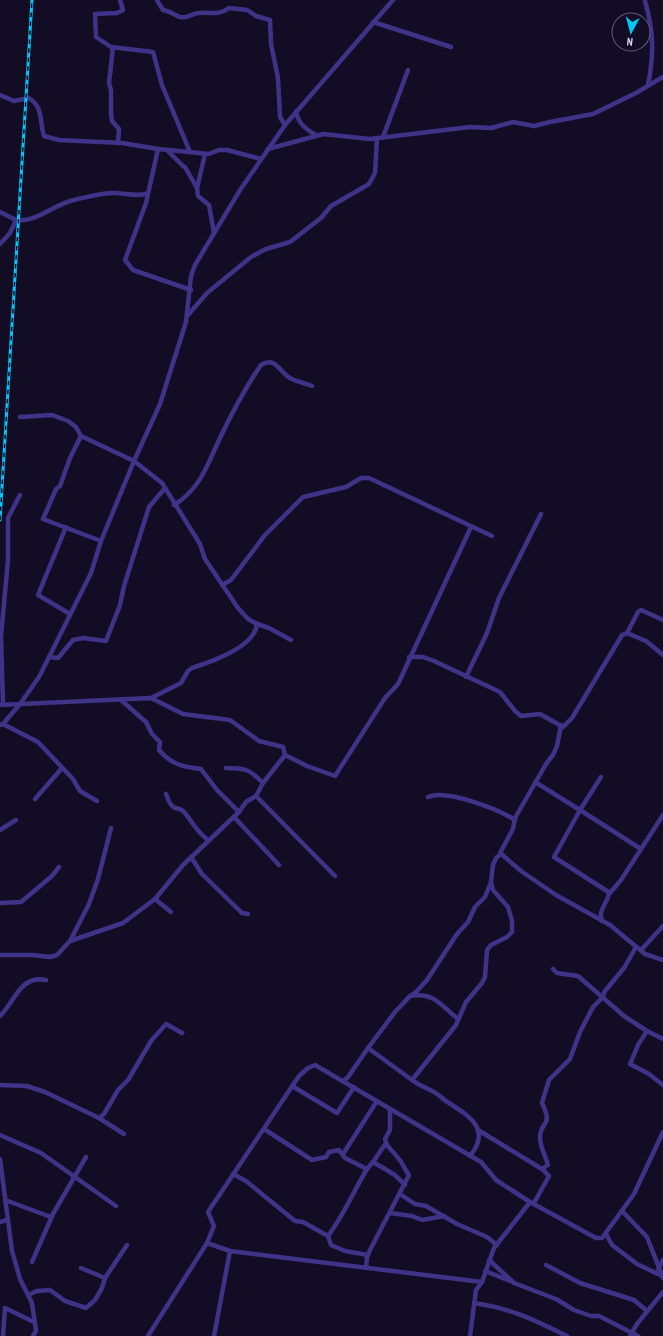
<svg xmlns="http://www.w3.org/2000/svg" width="663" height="1336" font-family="'PT Sans Narrow',sans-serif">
<rect width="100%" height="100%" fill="#130c25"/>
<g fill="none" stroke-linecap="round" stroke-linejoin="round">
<!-- street -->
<g stroke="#3f3388" stroke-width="4.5">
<path d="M120,0L123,10L117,13L95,14L96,37L111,47L153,52L162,85L190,152"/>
<path d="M157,0L163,10C170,11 174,15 180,17C188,19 192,13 199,13C211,12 218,16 229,8L247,10L256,16L270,20L271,44L278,78L280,117L285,125"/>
<path d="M645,1C654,32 654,54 648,85"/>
<path d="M373,22L451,47"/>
<path d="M113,47L109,83L111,90V114L112,121L119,129L118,143"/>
<path d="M0,95L14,101L29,98C44,108 39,121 44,136L59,140L122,143L158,149"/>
<path d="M296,111C298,123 305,129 316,135"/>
<path d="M383,137L408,70"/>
<path d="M268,149L323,134L370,139L470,127L491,128L513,122L534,126L550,122L593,114L636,93L663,77"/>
<path d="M167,150L183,166L185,167L197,188"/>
<path d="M205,154L197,188L198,196L209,205L214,233"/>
<path d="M0,212L16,220"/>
<path d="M0,244L10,233L16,220C36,223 54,204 74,200C86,197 99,194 111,193C124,192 136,198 148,193"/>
<path d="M191,290L133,270L125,260L146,203L158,149L209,154L219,150H227L261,159"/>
<path d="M188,315L207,293L251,257L266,249L290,242L321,218L331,206L369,184L375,173L377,138"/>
<path d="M20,417L52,415L68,421L76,427L81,436L134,461L162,483L200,544L205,559L238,608L248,619L257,624C255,647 211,662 192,668L188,671L181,683L151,698"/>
<path d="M81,436L70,458L60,486L56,489L43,519L101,541"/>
<path d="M174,505C200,489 207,466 219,440C231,415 245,388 261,365C276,356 279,372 290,378C297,382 305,383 312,386"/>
<path d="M66,527L38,595L70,614"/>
<path d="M222,585L231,580L265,535L303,497L346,487L361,478H369L492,536"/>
<path d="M257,624L269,628L291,640"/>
<path d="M627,633L638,612L641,610L663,620"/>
<path d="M49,657L58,658L73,640L83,638L106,641L120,605L124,586L149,507L165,488"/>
<path d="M409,657H423L434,661L500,692L515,711L521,716L540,714L563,727L572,718L622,635L627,633L646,641L663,655"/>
<path d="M466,677L487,633L499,598L541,514"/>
<path d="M121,700L146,722L152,734L160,742L159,750C171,764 182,767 201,769L217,790L239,812"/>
<path d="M3,704L1,636L8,560V518L20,495"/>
<path d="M0,705L20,704L39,677L91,573L101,541L134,461L160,404L186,322L191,276L195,265L240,190L285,125L393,0"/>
<path d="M3,724L38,742L73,779L80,791L97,801"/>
<path d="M0,725L3,724L20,704L151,698L183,714L230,720L259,741L283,747L285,755"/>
<path d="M561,725L557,746L553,755L546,764L515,818L513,829L500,853L521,871L556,895L610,925L645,954L663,960"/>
<path d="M226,768C245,768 249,769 263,783"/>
<path d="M535,782L580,810L601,777"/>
<path d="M166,794C173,815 178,804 185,813C193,823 197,832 208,840"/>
<path d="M256,796L335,876"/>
<path d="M428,797C446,789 498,809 515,820"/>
<path d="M35,799L62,768"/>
<path d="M234,817L279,865"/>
<path d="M0,830L16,820"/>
<path d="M641,849L580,810L554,857L610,893L621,880L663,815"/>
<path d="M191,857L202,874L242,913L248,914"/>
<path d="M155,899L171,912"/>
<path d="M0,903L21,902L52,876L59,867"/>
<path d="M602,921C597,910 609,902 609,892"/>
<path d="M70,941L89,904L98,879L111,828"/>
<path d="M641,950L663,926"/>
<path d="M0,955H32L50,957L57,955L70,941L123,923L155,899L183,865L239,812L246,802L256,796L263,783L285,755L307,766L335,776L385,698L398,684L471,527"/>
<path d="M553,969L557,973L578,976L624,1016L647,1031"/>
<path d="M410,996L416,992L427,980L457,934L468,922L475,907L485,897L491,882"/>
<path d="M0,1016C16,1000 20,975 46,980"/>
<path d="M663,1039L647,1031L638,1045L630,1064L649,1074L663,1085"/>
<path d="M368,1048L395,1012L410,996C435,992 440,1005 458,1019"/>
<path d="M412,1080C418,1085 427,1088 434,1092C440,1095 443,1100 449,1103C471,1117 491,1130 470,1156"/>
<path d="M343,1081L348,1077L368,1048L412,1080L456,1025L466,1002L482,983L485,977L487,950L491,945L507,937L512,932V921L508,907L493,890L491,882L493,865L496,858L501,854"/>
<path d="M0,1085L27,1086L45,1092L99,1118L104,1114L118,1090L128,1080L151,1041L166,1024L182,1033"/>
<path d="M292,1086L337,1113L354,1087"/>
<path d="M99,1118L124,1134"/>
<path d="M264,1129L312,1160L326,1157L329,1152L339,1150L345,1158L367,1169L373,1162"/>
<path d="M478,1130L542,1169L549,1176L534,1203"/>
<path d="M0,1135L41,1153L116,1206"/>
<path d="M386,1143L373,1162L395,1175L405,1185"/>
<path d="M343,1154L377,1101"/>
<path d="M0,1159L12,1251L20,1279L32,1303L36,1331L33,1336"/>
<path d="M542,1169L548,1165C546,1157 540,1147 540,1138C540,1120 554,1128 542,1103L549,1080L570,1059L580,1032L593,1007L602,998L605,991L624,968L636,947"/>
<path d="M233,1174L246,1181L295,1221L303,1222L328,1236L331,1245L345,1251L368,1255"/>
<path d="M400,1194L415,1204L426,1206L457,1224L487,1237L497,1245"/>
<path d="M5,1200L51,1217"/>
<path d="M530,1202L596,1238H602L634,1194L663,1132"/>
<path d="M622,1211L647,1237L663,1278"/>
<path d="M390,1213L412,1216L422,1220L444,1216"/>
<path d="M0,1222L7,1220"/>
<path d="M606,1234L612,1245L637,1264L662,1276"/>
<path d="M328,1236C344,1215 353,1192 367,1169"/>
<path d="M207,1243L230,1251L482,1282L476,1290L470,1336"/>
<path d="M489,1260L514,1283L556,1299L574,1310L591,1316H599L638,1336"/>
<path d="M32,1262L53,1214L86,1157"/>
<path d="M546,1265L580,1283L634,1300L647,1311"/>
<path d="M81,1268L105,1278"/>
<path d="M366,1268L367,1257L370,1250L409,1175C404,1169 403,1163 398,1158C393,1150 387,1149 385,1139L390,1130V1109"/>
<path d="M658,1269L663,1260"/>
<path d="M485,1271L510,1281"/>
<path d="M28,1295L37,1291L50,1290L65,1301L86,1308L95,1300L102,1288L105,1278L127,1245"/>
<path d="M474,1303C511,1308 534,1320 567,1336"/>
<path d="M3,1336L5,1308L34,1322"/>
<path d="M148,1336L207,1243L214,1226L208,1212L210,1209L299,1076L308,1068L315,1065L481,1162L496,1180L530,1202L494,1248L482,1282"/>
<path d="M214,1336L230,1251"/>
<path d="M630,1336L637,1324L663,1292"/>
</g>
<!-- rail casing -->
<g stroke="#00c8fb" stroke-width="3">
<path id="rail" d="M0,520L32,0"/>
</g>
<!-- rail -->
<use href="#rail" stroke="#130c25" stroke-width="1.5" stroke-dasharray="4.5" stroke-linecap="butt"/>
</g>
<!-- north arrow -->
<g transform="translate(631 32) rotate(187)"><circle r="19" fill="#130c25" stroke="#635a7c"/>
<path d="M0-3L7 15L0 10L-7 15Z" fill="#00c8fb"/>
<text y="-6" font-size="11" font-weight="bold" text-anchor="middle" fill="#dad0ff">N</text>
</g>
</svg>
